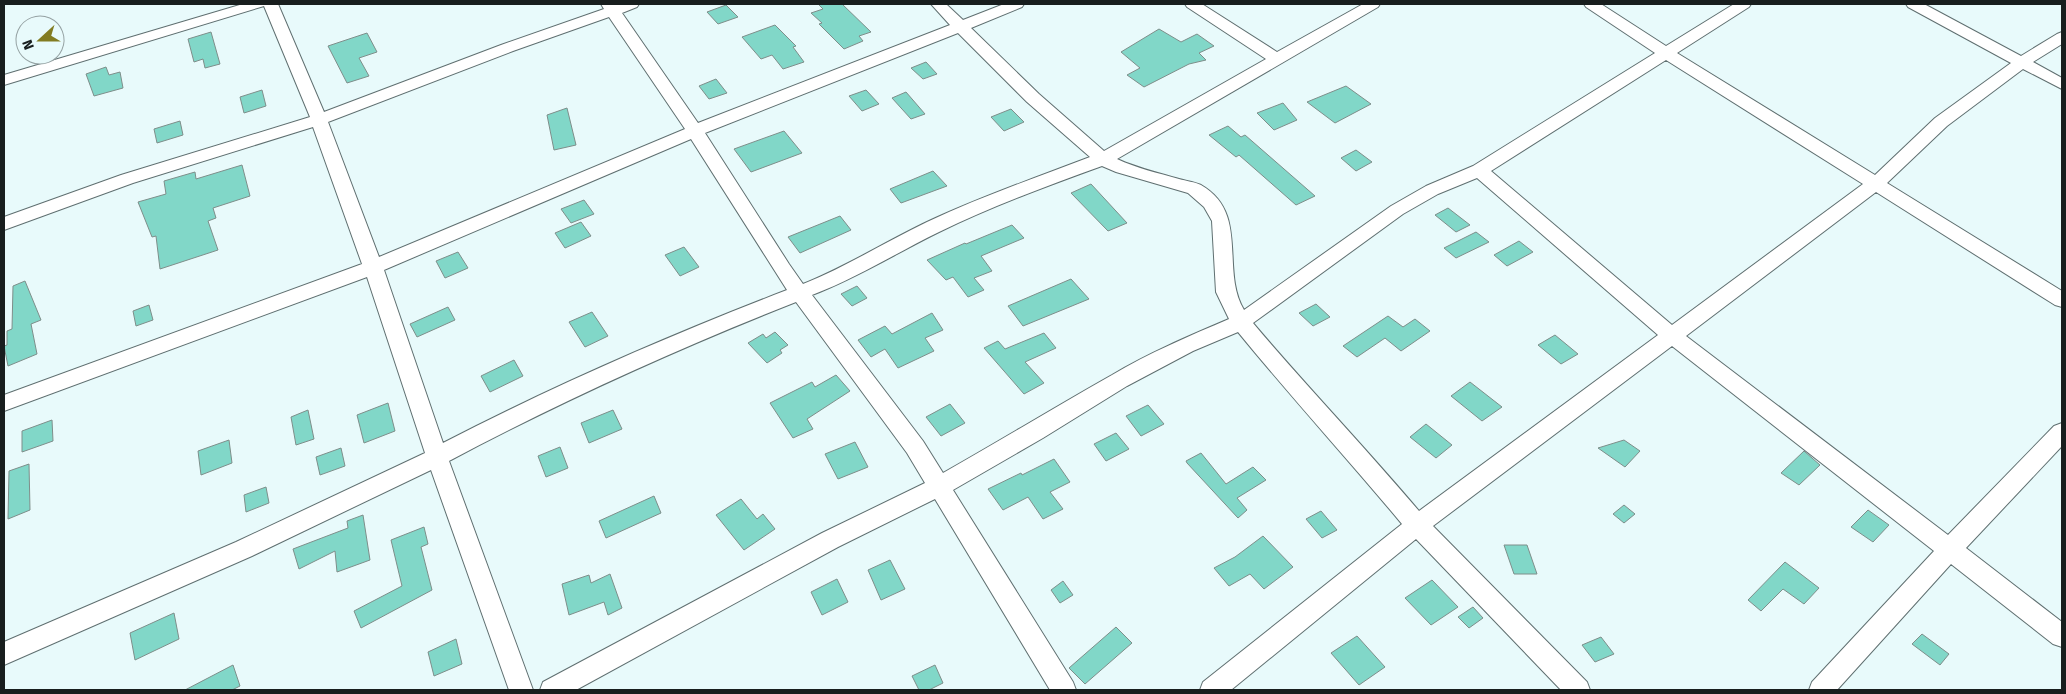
<svg xmlns="http://www.w3.org/2000/svg" width="2066" height="694" font-family="'Fira Sans',sans-serif">
<rect width="100%" height="100%" fill="#e8fafb"/>
<!-- building -->
<g fill="#81d7c8" stroke="#7e8e8a">
<path d="M818,4H842L871,32L859,36L863,41L844,49L819,24L822,23L811,13L823,9Z"/>
<path d="M726,5L738,17L718,24L707,12Z"/>
<path d="M775,25L796,46L793,47L804,62L783,69L772,55L761,59L742,37Z"/>
<path d="M1159,29L1181,42L1197,34L1214,46L1199,53L1206,60L1189,64L1144,87L1127,75L1140,68L1121,52Z"/>
<path d="M211,32L220,64L205,68L203,59L194,62L188,39Z"/>
<path d="M367,33L377,52L359,58L369,76L347,83L328,46Z"/>
<path d="M926,62L937,74L923,79L911,68Z"/>
<path d="M106,67L109,75L120,72L123,88L94,96L86,74Z"/>
<path d="M716,79L727,93L709,99L699,86Z"/>
<path d="M1346,86L1371,104L1335,123L1307,102Z"/>
<path d="M262,90L266,106L244,113L240,97Z"/>
<path d="M866,90L879,104L862,111L849,96Z"/>
<path d="M906,92L925,114L911,119L892,98Z"/>
<path d="M1283,103L1297,120L1274,130L1257,113Z"/>
<path d="M567,108L576,145L554,150L547,115Z"/>
<path d="M1011,109L1024,122L1004,131L991,117Z"/>
<path d="M180,121L183,135L157,143L154,129Z"/>
<path d="M1228,126L1241,137L1245,135L1315,196L1296,205L1239,155L1236,157L1209,135Z"/>
<path d="M784,131L802,153L751,172L734,149Z"/>
<path d="M1356,150L1372,162L1356,171L1341,158Z"/>
<path d="M242,165L250,196L213,208L216,218L208,221L218,250L160,269L156,236L152,237L138,202L166,194L164,181L195,172L196,179Z"/>
<path d="M933,171L947,186L901,203L890,189Z"/>
<path d="M1091,184L1127,223L1108,231L1071,193Z"/>
<path d="M584,200L594,214L571,223L561,209Z"/>
<path d="M1448,208L1470,225L1456,232L1435,215Z"/>
<path d="M840,216L851,230L800,253L788,237Z"/>
<path d="M581,222L591,236L565,248L555,233Z"/>
<path d="M1012,225L1024,238L981,256L992,271L974,278L984,290L968,297L953,277L946,280L927,260L965,243L966,244Z"/>
<path d="M1476,232L1489,242L1456,258L1444,248Z"/>
<path d="M1519,241L1533,252L1507,266L1494,255Z"/>
<path d="M684,247L699,267L680,276L665,255Z"/>
<path d="M458,252L468,268L445,278L436,261Z"/>
<path d="M1071,279L1089,299L1023,326L1008,306Z"/>
<path d="M25,281L41,320L31,324L37,354L8,366L4,346L7,345V331L12,329L13,286Z"/>
<path d="M857,286L867,298L852,306L841,294Z"/>
<path d="M1316,304L1330,317L1313,326L1299,313Z"/>
<path d="M149,305L153,320L136,326L133,311Z"/>
<path d="M448,307L455,320L417,337L410,324Z"/>
<path d="M592,312L608,336L585,347L569,322Z"/>
<path d="M932,313L943,330L925,338L934,351L898,368L885,349L871,357L858,340L885,326L892,334Z"/>
<path d="M1388,316L1403,327L1415,319L1430,331L1401,351L1385,338L1357,357L1343,346Z"/>
<path d="M775,332L788,345L780,350L782,353L767,363L748,343L763,334L766,338Z"/>
<path d="M1044,333L1056,348L1025,362L1044,383L1024,394L984,348L998,341L1005,349Z"/>
<path d="M1555,335L1578,354L1561,364L1538,345Z"/>
<path d="M514,360L523,376L490,392L481,376Z"/>
<path d="M836,375L850,391L807,419L813,429L793,438L770,403L812,382L815,387Z"/>
<path d="M1470,382L1502,407L1482,421L1451,396Z"/>
<path d="M388,403L395,431L364,443L357,415Z"/>
<path d="M950,404L965,423L941,436L926,417Z"/>
<path d="M1148,405L1164,424L1141,436L1126,416Z"/>
<path d="M308,410L314,439L296,445L291,417Z"/>
<path d="M613,410L622,429L589,443L581,423Z"/>
<path d="M52,420L53,441L22,452V431Z"/>
<path d="M1426,424L1452,445L1436,458L1410,437Z"/>
<path d="M1116,433L1129,449L1106,461L1094,444Z"/>
<path d="M229,440L232,463L201,475L198,451Z"/>
<path d="M1624,440L1640,451L1625,467L1598,448Z"/>
<path d="M855,442L868,467L838,479L825,454Z"/>
<path d="M560,447L568,468L546,477L538,456Z"/>
<path d="M341,448L345,466L320,475L316,457Z"/>
<path d="M1804,451L1820,465L1799,485L1781,473Z"/>
<path d="M1201,453L1226,484L1253,467L1266,480L1237,498L1247,510L1238,518L1187,463L1186,461Z"/>
<path d="M1054,459L1070,482L1050,492L1063,509L1043,519L1028,497L1003,510L988,489L1021,473L1022,475Z"/>
<path d="M29,464L30,510L8,519L9,471Z"/>
<path d="M266,487L269,503L246,512L244,495Z"/>
<path d="M654,496L661,513L606,538L599,521Z"/>
<path d="M741,499L757,519L763,514L775,529L744,550L716,515Z"/>
<path d="M1624,505L1635,514L1624,523L1613,514Z"/>
<path d="M1868,510L1889,525L1873,542L1851,527Z"/>
<path d="M1321,511L1337,530L1322,538L1306,519Z"/>
<path d="M363,515L370,560L337,572L335,551L299,569L293,549L348,528L347,521Z"/>
<path d="M424,527L428,544L421,547L432,590L361,628L354,611L402,586L391,540Z"/>
<path d="M1263,536L1293,567L1264,589L1250,574L1229,586L1214,568L1235,557Z"/>
<path d="M1504,545H1527L1537,574H1514Z"/>
<path d="M890,560L905,589L881,600L868,570Z"/>
<path d="M1785,562L1819,588L1804,604L1783,589L1761,611L1748,600Z"/>
<path d="M610,574L622,608L608,615L604,602L569,615L562,584L589,575L591,583Z"/>
<path d="M837,579L848,602L822,615L811,592Z"/>
<path d="M1432,580L1458,607L1431,625L1405,598Z"/>
<path d="M1063,581L1073,595L1060,603L1051,590Z"/>
<path d="M1473,607L1483,618L1469,628L1458,617Z"/>
<path d="M174,613L179,639L135,660L130,633Z"/>
<path d="M1116,627L1132,643L1085,684L1069,668Z"/>
<path d="M1922,634L1949,654L1940,665L1912,644Z"/>
<path d="M1357,636L1385,667L1359,685L1331,653Z"/>
<path d="M1601,637L1614,654L1595,662L1582,645Z"/>
<path d="M456,639L462,664L434,676L428,652Z"/>
<path d="M233,665L240,686L232,690H185Z"/>
<path d="M935,665L943,683L929,690H919L912,676Z"/>
</g>
<g fill="none" stroke-linecap="round" stroke-linejoin="round">
<!-- minor casing -->
<g stroke="#5f6f70" stroke-width="2">
<path id="minor" d="M243,4H278L324,112L501,45L604,9L601,4H639L637,7L622,13L698,123L950,25L931,4H946L963,20L1004,4H1024L1022,7L971,28L1039,94L1104,151L1266,59L1187,7L1185,4H1202L1277,52L1363,4H1380L1378,7L1117,159C1136,168 1158,173 1179,179C1186,181 1195,182 1201,185C1250,213 1220,270 1244,310L1391,206L1426,186L1473,166L1655,53L1586,7L1584,4H1601L1666,46L1734,4H1751L1749,7L1677,53L1875,175L1935,118L2011,63L1908,7L1906,4H1924L2021,56L2057,34L2062,32V44L2033,62L2062,78V89L2023,69L1947,126L1887,183L2062,291V307L2055,305L1876,192L1686,336L1948,535L2054,426L2062,423V446L1966,548L2062,622V647L2053,644L1951,564L1837,690H1809L1812,682L1934,551L1672,346L1433,526L1587,682L1590,690H1561L1416,539L1231,690H1200L1203,682L1402,524C1348,459 1291,397 1238,332L1193,351L1127,386L1043,438L953,490L1073,682L1076,690H1050L935,499L838,547L576,690H540L543,682L822,533L925,483L907,453L796,302C677,349 562,401 449,461L533,690H509L431,470L252,556L4,665V642L236,542L425,453L367,277L4,411V395L362,264L313,127L133,183L4,230V217L121,175L310,117L264,6L4,85V75ZM609,17L685,129L379,257L328,122L513,51ZM958,33L1027,102L1090,157C1035,178 980,197 927,222C885,242 846,267 803,284L789,264L705,133ZM1666,60L1863,184L1672,325L1491,171ZM691,139L787,290C670,335 555,385 443,443L384,270ZM1102,166L1116,172L1188,193L1204,207L1212,221L1216,292L1229,319C1189,336 1149,353 1112,375C1055,407 1000,441 943,473L923,441L812,295C857,278 896,253 939,232C992,206 1047,186 1102,166ZM1477,178L1658,335L1419,511C1365,447 1307,387 1253,323L1403,214L1438,194Z"/>
</g>
<!-- minor -->
<use href="#minor" fill="#fff" fill-rule="evenodd"/>
</g>
<!-- border -->
<rect width="2066" height="694" fill="none" stroke="#181e1e" stroke-width="10"/>
<!-- north arrow -->
<g transform="translate(40 40) rotate(249)"><circle r="24" fill="#e8fafb" stroke="#95a2a3"/>
<path d="M0-4L9 19L0 12L-9 19Z" fill="#827c22"/>
<text y="-8" font-size="14" font-weight="bold" text-anchor="middle" fill="#181e1e">N</text>
</g>
</svg>
